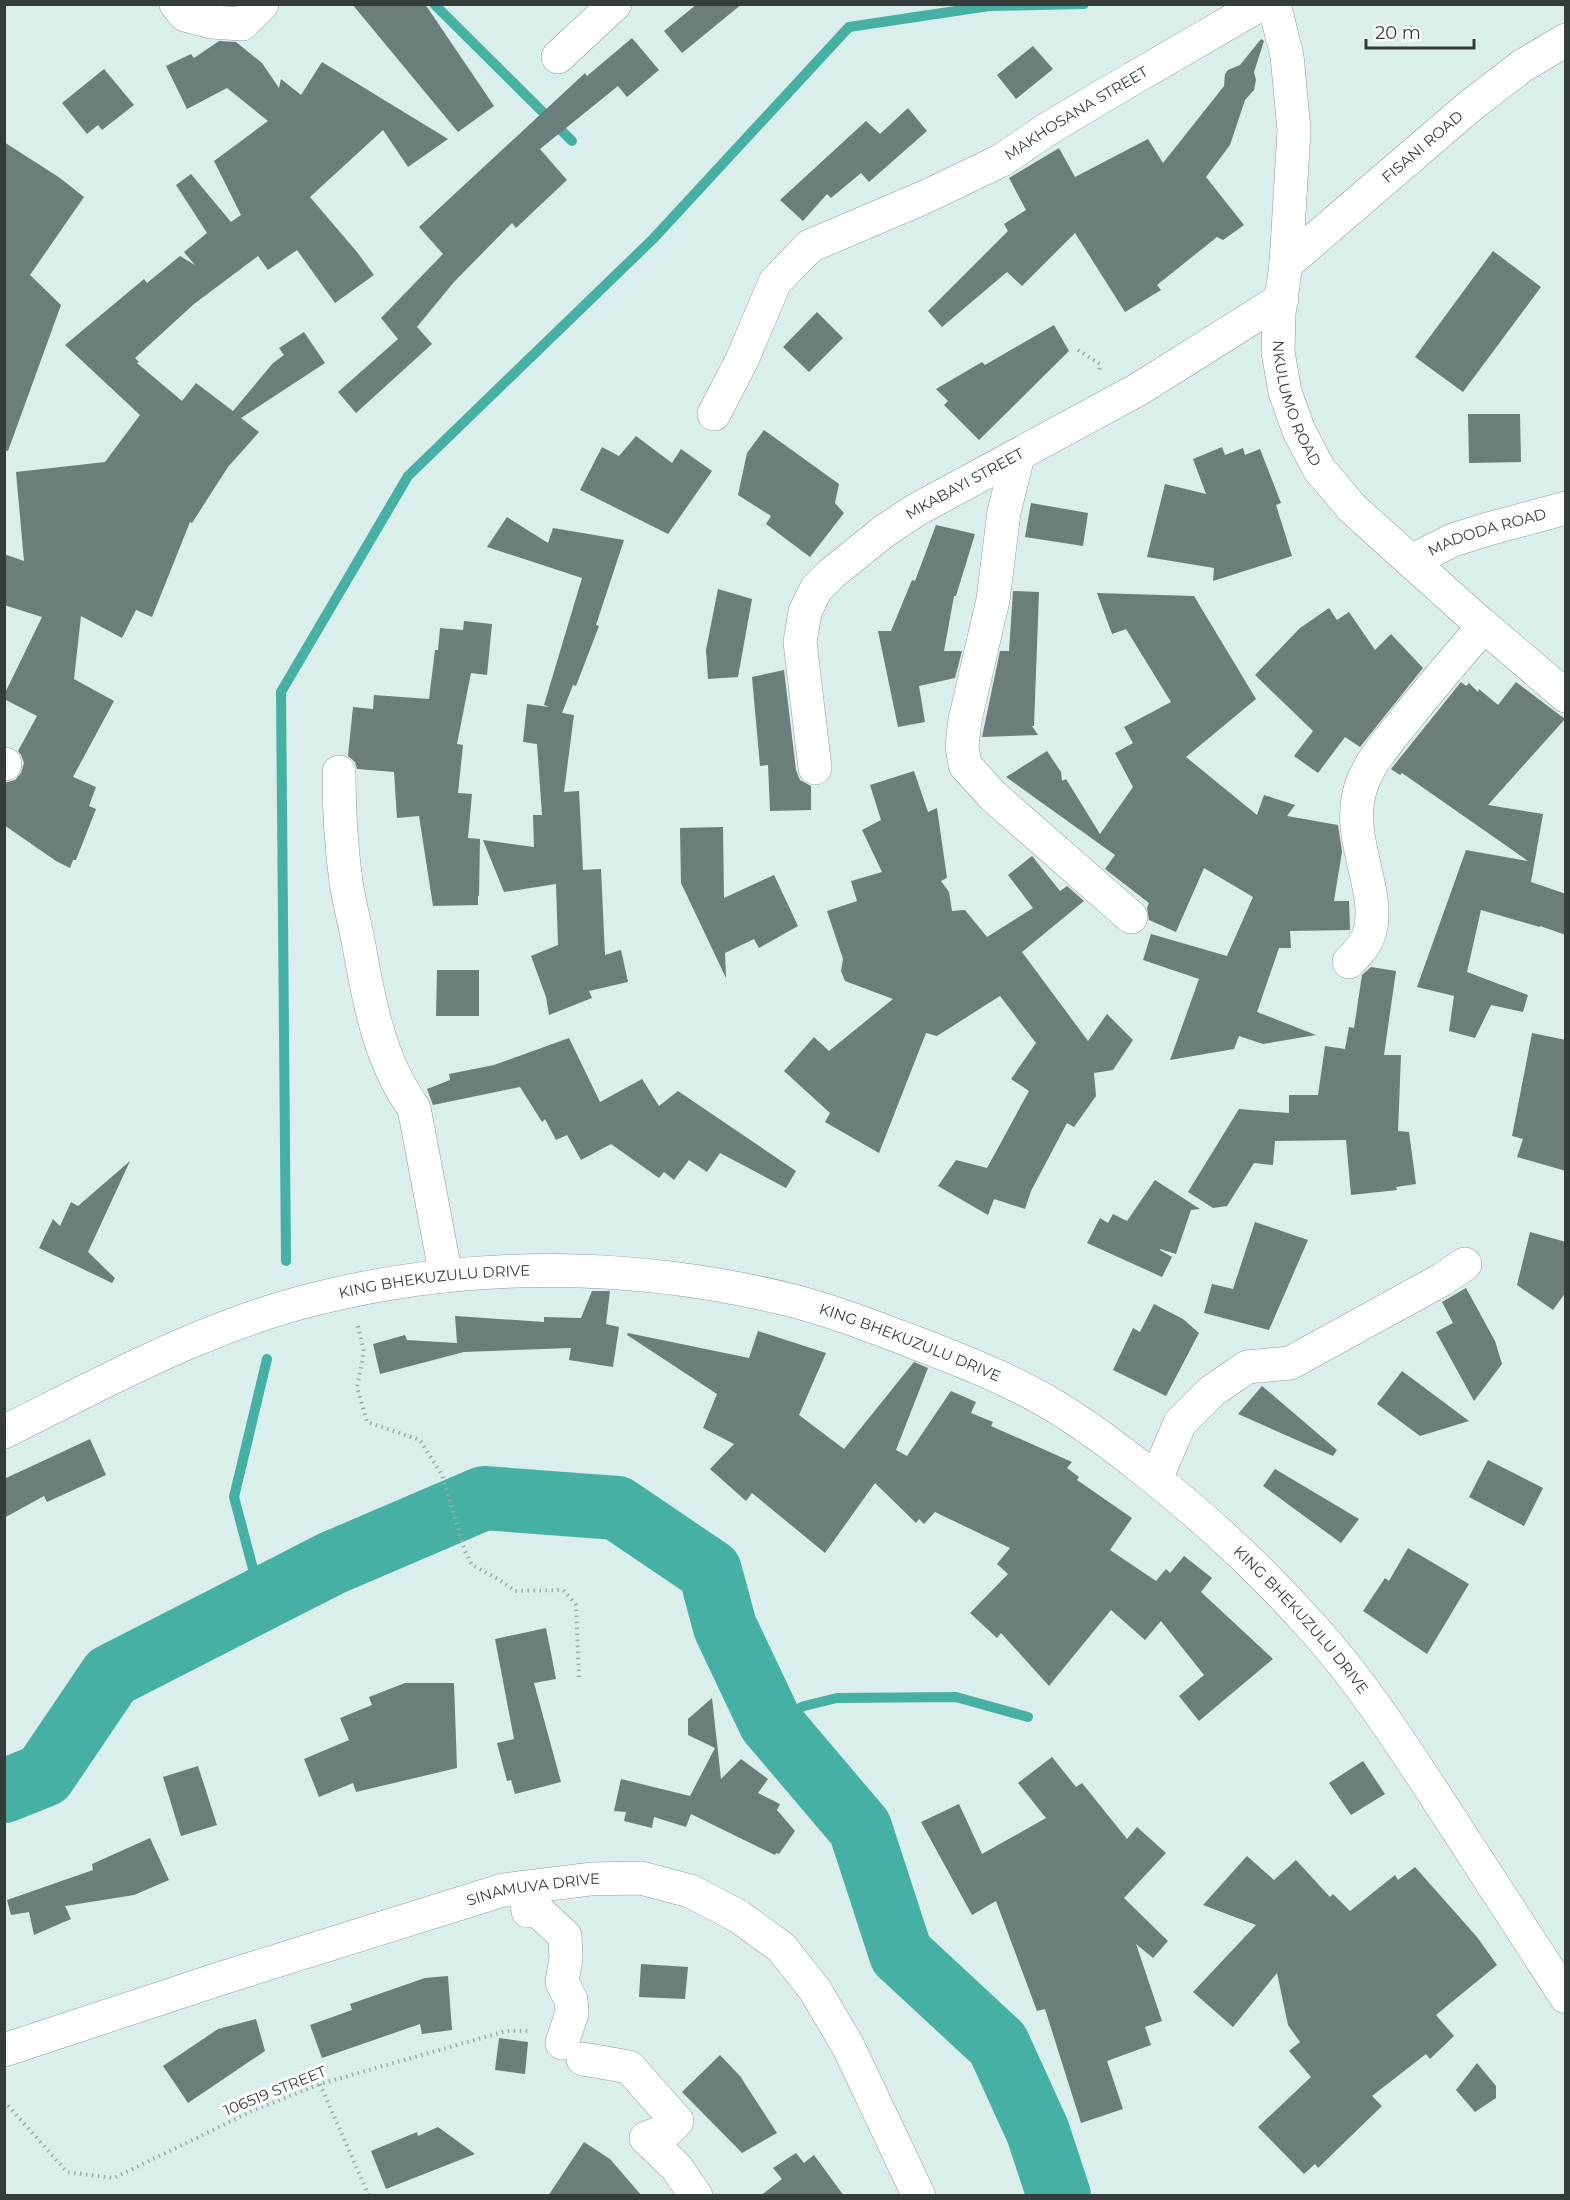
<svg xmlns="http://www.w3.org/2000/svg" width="1570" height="2200" font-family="Montserrat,sans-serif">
<rect width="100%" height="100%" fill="#daeeeb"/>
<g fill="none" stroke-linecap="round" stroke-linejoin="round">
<!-- stream -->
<g stroke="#46b0a4" stroke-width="10">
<path d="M434,4L572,141"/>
<path d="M286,1261L281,692L408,476L653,239L849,27L989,6L1084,4"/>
<path d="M261,1599L234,1497L267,1359"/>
<path d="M770,1722L804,1706L837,1698L956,1697L1028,1717"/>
</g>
<!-- river -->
<path stroke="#46b0a4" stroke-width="64" d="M4,1791L44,1775L111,1676L332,1563L484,1498L617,1508L710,1571L725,1627L770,1722L860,1828L901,1954L998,2044L1038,2132L1059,2196"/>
</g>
<!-- building -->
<g fill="#6c7e7b">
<path d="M352,4H425L494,106L458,132Z"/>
<path d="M697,4H742L682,53L664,31Z"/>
<path d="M632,38L659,70L627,97L618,86L540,149L567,180L516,228L512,223L454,282L417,327L432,344L356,413L338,392L398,339L381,318L443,254L419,227L585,73L587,76Z"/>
<path d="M1261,39L1264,41L1254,72L1256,80L1254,90L1245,100L1230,145L1206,177L1244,225L1223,240L1217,237L1157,285L1161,290L1125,312L1075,233L1022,286L1007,272L942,327L928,311L1008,231L1004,224L1026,210L1009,178L1059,148L1075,177L1148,139L1163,163L1224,86L1225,74L1228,70L1240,65Z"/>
<path d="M219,41L236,42L262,63L279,88L281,79L301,95L322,62L448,139L408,167L383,130L310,197L357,252L374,275L335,303L297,250L268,270L258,256L194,304L135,358L139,362L137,363L182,401L196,383L233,411L273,363L284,355L279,348L304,332L325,363L241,418L259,432L228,467L192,523L190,522L152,617L136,610L122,638L81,616L74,679L114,701L73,777L96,787L89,806L96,809L76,860H73L70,868L56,861L4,825V783L15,780L21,773L24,763L21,755L18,751L37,716L4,699V695L42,617L4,605V554L24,561L16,472L105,462L140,415L65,345L144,279L147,283L180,256L195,265L184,252L207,233L176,185L191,174L231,222L241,215L214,161L268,121L227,88L187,109L166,66L191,54L194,58Z"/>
<path d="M1033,46L1053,69L1016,99L997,75Z"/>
<path d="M104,69L134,105L102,130L98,125L87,134L62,103Z"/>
<path d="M908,108L927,131L869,182L861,173L831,198L827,194L803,221L780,200L866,121L880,134Z"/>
<path d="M4,142L60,178L84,197L30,275L61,305L8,451L4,450Z"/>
<path d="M1493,251L1541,287L1463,392L1415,357Z"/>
<path d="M817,312L843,338L809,372L783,347Z"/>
<path d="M1054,325L1069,351L979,440L944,405L948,401L936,389L982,362L985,365Z"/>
<path d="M1468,414H1520L1521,462L1469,463Z"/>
<path d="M764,430L839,484L835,503L844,513L810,557L766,524L771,516L738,495L747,453Z"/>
<path d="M636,436L672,463L681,449L712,471L668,534L580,490L602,447L619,456Z"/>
<path d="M1222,447L1225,455L1243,448L1245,455L1260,449L1281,503L1276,505L1292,556L1213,581L1214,568L1147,557L1165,484L1206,494L1193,459Z"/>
<path d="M1031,503L1088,513L1083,546L1025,537Z"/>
<path d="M507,517L548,543L553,528L624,540L596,625L599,626L576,686L573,685L562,713L574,715L564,792L579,791L583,870L601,869L605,955L621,950L628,982L589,991L592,998L549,1015L546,997L531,956L558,945L556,884L504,892L483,840L534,847L533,815H542L537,744L523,742L527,704L549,707L544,705L582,578L487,547Z"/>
<path d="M936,525L975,534L956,596H954L944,651H962L955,678L919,686L925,722L898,727L878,631H891L912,580L915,581Z"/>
<path d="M718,589L752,599L738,677L708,679L706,650Z"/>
<path d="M1013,591L1039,592L1034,726H1032L1038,735L982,737L1000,651H1009Z"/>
<path d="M1097,593L1194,596L1256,699L1186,757L1257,815L1264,795L1295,805L1287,816L1338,825L1342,852L1334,901H1349L1350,930L1290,931L1291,948H1279L1257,1012L1316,1035L1263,1044L1239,1036L1234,1049L1170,1060L1199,979L1143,960L1151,934L1227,956L1253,897L1204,868L1176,932L1149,920L1147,908L1149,903L1105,869L1115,855L1006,777L1047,751L1061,772L1062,781L1066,779L1100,834L1133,787L1115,753L1133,743L1124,727L1171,702L1126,629L1112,634Z"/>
<path d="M1329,608L1337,620L1349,612L1375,650L1391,634L1423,668L1360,747L1345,737L1318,773L1294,756L1313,731L1255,675L1300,628Z"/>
<path d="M464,621L492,624L487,675L471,673L457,744L463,745L458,793L472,794L468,838L480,839L479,896H478V905L433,906L419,816L397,818L394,772L357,769L355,762L348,756L353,707L373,709L374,695L429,699L435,650H438L440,628L463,630Z"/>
<path d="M784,670L796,770L800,780L811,786V810L770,811L768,765L760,766L752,677Z"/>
<path d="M1461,682L1466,686L1469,683L1478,692L1479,689L1498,705L1516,682L1565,719L1488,805L1543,814L1531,882L1566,894V935L1540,926V927L1481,910L1467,972L1528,995L1523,1012L1491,1005L1475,1038L1449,1031L1454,996L1417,987L1466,850L1528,861L1402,773L1400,775L1391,769Z"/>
<path d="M914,771L928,812L937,808L947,878L941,881L949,892L952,911L965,910L987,937L1033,908L1008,875L1032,856L1060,891L1067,886L1084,901L1022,952L1088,1041L1107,1014L1133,1040L1113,1070L1094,1073L1096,1096L1074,1127L1067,1123L1031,1191L1025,1209L994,1199L988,1215L938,1186L956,1160L987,1168L1029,1091L1011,1079L1036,1043L1000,996L937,1036L926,1033L879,1153L825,1122L830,1113L784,1071L814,1037L829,1051L893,999L845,981L841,971L843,959L827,911L857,901L851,881L882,872L862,830L881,820L870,785Z"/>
<path d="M723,827L724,898L774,875L798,926L759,948L754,939L725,953L726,978L681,883L680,828Z"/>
<path d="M1371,967L1396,971L1384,1055H1401L1398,1131L1409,1132L1416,1184L1396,1187L1397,1190L1351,1195L1346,1140L1275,1141L1273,1165L1254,1163L1227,1206L1213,1208L1188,1192L1239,1109L1289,1113V1095H1318L1325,1046L1345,1049L1349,1027L1354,1028L1362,975Z"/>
<path d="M437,970H479V1016H436Z"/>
<path d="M1532,1033L1566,1040V1171L1517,1157L1523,1139L1512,1136Z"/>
<path d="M569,1038L600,1102L642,1079L659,1106L678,1091L796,1171L786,1188L720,1153L707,1172L689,1160L674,1180L664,1172L659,1178L611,1144L581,1160L567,1135L556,1140L545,1119L542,1122L520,1087L433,1105L427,1089L450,1080L449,1074L494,1065Z"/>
<path d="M130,1161L88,1252L115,1278L112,1283L39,1248L53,1219L60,1226L71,1202L78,1206Z"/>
<path d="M1155,1180L1200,1209L1191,1210L1176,1254L1160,1249V1250L1172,1257L1162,1277L1087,1243L1100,1218L1108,1223L1113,1214L1127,1221Z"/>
<path d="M1255,1222L1308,1240L1269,1330L1204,1313L1212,1284L1233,1289Z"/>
<path d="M1530,1232L1566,1242V1292L1553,1310L1517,1285Z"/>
<path d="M1466,1288L1495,1341L1502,1364L1474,1401L1436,1332L1453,1323L1442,1302Z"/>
<path d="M592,1291H610L606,1324L619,1327L613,1367L569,1360L571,1348L464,1352L380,1374L373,1344L405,1335L407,1340L457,1343L455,1316L544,1322V1317L581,1318Z"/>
<path d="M1154,1304L1183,1319L1199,1333L1166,1396L1113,1370L1133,1328L1140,1332Z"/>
<path d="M758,1331L826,1353L799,1415L844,1449L914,1362L928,1368L896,1450L907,1456L951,1391L976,1402L971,1413L993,1422L991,1426L1072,1462L1067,1468L1079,1477L1077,1480L1132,1518L1110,1550L1156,1581L1166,1569L1170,1573L1184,1556L1212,1578L1201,1592L1273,1659L1199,1721L1179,1696L1204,1675L1161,1621L1145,1640L1111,1610L1049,1686L1001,1633L997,1638L970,1613L1008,1574L997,1564L1010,1548L935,1512L924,1524L919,1519L916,1523L875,1483L825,1553L752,1493L746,1501L710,1469L734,1444L703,1428L717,1394L627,1335L628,1333L749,1358Z"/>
<path d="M1402,1371L1469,1421L1420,1436L1377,1404Z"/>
<path d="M1262,1386L1337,1450L1333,1456L1238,1414Z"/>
<path d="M90,1439L106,1475L47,1502L44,1496L4,1518V1479Z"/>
<path d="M1488,1460L1543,1488L1524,1526L1469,1497Z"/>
<path d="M1275,1469L1359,1519L1341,1543L1263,1486Z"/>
<path d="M1408,1548L1469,1584L1427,1654L1363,1611L1385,1578L1389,1581Z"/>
<path d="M546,1628L556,1679L534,1683L561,1782L515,1794L511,1780L507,1781L497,1743L514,1739L495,1639Z"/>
<path d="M405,1683H454L457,1768L356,1792L353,1783L319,1797L304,1759L349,1740L340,1718L372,1705L369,1697Z"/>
<path d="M712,1698L721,1779L741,1759L768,1779L758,1793L780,1804L777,1810L795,1831L779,1854L776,1853L775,1855L691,1814L686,1827L654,1817L652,1828L624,1821L626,1812L614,1811L621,1779L690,1796L715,1748L688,1735V1719Z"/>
<path d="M1052,1757L1076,1787L1082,1783L1127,1839L1137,1827L1166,1853L1124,1898L1168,1941L1153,1958L1136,1944L1162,2021L1145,2027L1151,2045L1107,2061L1123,2109L1081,2123L1045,2009L1037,2011L996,1901L972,1915L921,1822L959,1804L982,1854L1046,1818L1018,1783Z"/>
<path d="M1363,1761L1385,1794L1351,1815L1329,1783Z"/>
<path d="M198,1766L217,1825L181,1836L163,1777Z"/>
<path d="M150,1838L169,1880L134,1895L65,1906L71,1919L34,1935L29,1912L11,1915L7,1900L93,1870L92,1864Z"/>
<path d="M1247,1856L1274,1880L1296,1860L1330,1897L1333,1894L1350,1911L1395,1875L1398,1880L1415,1867L1477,1937L1497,1965L1436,2015L1454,2036L1430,2059L1426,2054L1372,2096L1382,2106L1318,2168L1315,2164L1304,2174L1258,2127L1311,2077L1289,2051L1300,2042L1288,2025L1277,1973L1233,2027L1193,1992L1256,1925L1203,1905Z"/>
<path d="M641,1964L688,1967L685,1999L639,1997Z"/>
<path d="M448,1976L452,2030L422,2034L420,2024L322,2058L310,2025L352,2010L350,2004L425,1978Z"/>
<path d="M256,2019L265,2051L188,2103L163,2066L218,2029Z"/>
<path d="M499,2038L528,2042L525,2074L495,2070Z"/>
<path d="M720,2055L740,2076L777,2133L742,2153L682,2092Z"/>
<path d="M1477,2063L1496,2086V2098L1475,2112L1456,2090Z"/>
<path d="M438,2127L475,2154L386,2189L371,2151L417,2132L418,2136Z"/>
<path d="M584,2142L610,2159L642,2196H548Z"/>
<path d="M796,2153L804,2163L814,2155L844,2196H760L782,2179L773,2168Z"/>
</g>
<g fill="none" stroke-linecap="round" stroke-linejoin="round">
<!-- minor casing -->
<g stroke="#8a9d9a" stroke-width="34">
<g id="minor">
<path d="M176,4L185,15L212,22L242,24L262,4"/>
<path id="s1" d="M1274,4L1287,56L1294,130L1286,264L1279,314L1278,352L1285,392L1299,431L1319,469L1352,508L1472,616L1566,696"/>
<path d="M558,57L615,4"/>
<path id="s2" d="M1286,264L1470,106L1522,66L1566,40"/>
<path id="s3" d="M714,414L742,360L775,282L810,246L925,197L1002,160L1046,130L1101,97L1261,4"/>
<path d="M1018,456L1004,512L993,600L965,720L962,746L965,765L993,796L1131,917"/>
<path id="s4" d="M1411,561L1453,540L1488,529L1566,508"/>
<path d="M4,764H5"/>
<path id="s5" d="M815,768L800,642L805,612L816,589L831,574L883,532L916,510L1139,389L1282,299"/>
<path d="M339,772C339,809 341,845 346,882C349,901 354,921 358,940C368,997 379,1061 414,1108L446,1276"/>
<path d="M1349,962C1356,955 1364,947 1368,937C1385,893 1342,837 1362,784C1371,760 1389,740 1405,720C1430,688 1457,657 1484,626"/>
<path id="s6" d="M4,1432C106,1381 207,1325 319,1298C472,1260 636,1262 790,1300C833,1311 874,1327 916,1343C960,1360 1004,1377 1046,1401C1079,1420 1110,1443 1139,1466C1203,1516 1260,1568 1313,1628C1358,1678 1395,1734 1431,1789C1476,1858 1521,1928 1566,1997"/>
<path d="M1156,1479L1180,1423L1212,1391L1247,1367L1290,1363L1443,1279L1465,1264"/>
<path d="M524,1887L528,1911L537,1910L565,1936L566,1958L562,1982L571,2000L572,2013L562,2043"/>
<path id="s7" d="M4,2050L219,1979L503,1890L591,1879L641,1878L690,1891L738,1916L782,1948L815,1990L848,2046L919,2196"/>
<path d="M583,2059L629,2067L677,2121L668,2130L646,2138L677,2168L696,2196"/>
</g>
</g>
<!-- path -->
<g stroke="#9cacaa" stroke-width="4" stroke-dasharray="1.5 4.5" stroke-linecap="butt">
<path d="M1078,350L1100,364L1099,372"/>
<path d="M358,1326L364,1352L357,1387L367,1422L420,1440L442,1475L465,1551L472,1565L500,1580L515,1591L563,1590L576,1605L579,1677"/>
<path d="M320,2084L369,2196"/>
<path d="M4,2101L67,2172L114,2178L252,2111L320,2084L506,2031H529"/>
</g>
<!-- minor -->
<use href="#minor" stroke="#fff" stroke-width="33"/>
</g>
<g text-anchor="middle" stroke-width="6" stroke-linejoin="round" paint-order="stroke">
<!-- street labels -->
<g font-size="15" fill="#353d3c" stroke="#fff">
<text dy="5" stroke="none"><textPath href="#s3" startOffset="494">MAKHOSANA STREET</textPath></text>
<text dy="5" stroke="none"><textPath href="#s2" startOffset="180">FISANI ROAD</textPath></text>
<text dy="5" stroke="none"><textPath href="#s1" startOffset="405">NKULUMO ROAD</textPath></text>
<text dy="5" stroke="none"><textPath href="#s5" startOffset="366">MKABAYI STREET</textPath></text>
<text dy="5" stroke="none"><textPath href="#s4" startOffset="82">MADODA ROAD</textPath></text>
<text dy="5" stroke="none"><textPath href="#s6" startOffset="460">KING BHEKUZULU DRIVE</textPath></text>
<text dy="5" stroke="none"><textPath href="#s6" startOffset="946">KING BHEKUZULU DRIVE</textPath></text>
<text dy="5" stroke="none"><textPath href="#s6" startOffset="1432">KING BHEKUZULU DRIVE</textPath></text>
<text dy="5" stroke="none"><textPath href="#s7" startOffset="554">SINAMUVA DRIVE</textPath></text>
<text transform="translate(275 2091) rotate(-22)" y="5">106519 STREET</text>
</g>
</g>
<!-- border -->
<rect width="1570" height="2200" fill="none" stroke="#353d3c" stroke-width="12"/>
<!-- scale -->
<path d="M1366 39v9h108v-9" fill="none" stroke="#353d3c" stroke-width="3"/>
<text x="1375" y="39" font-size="18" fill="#353d3c" stroke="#ffffff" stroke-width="4.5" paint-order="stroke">20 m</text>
</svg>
